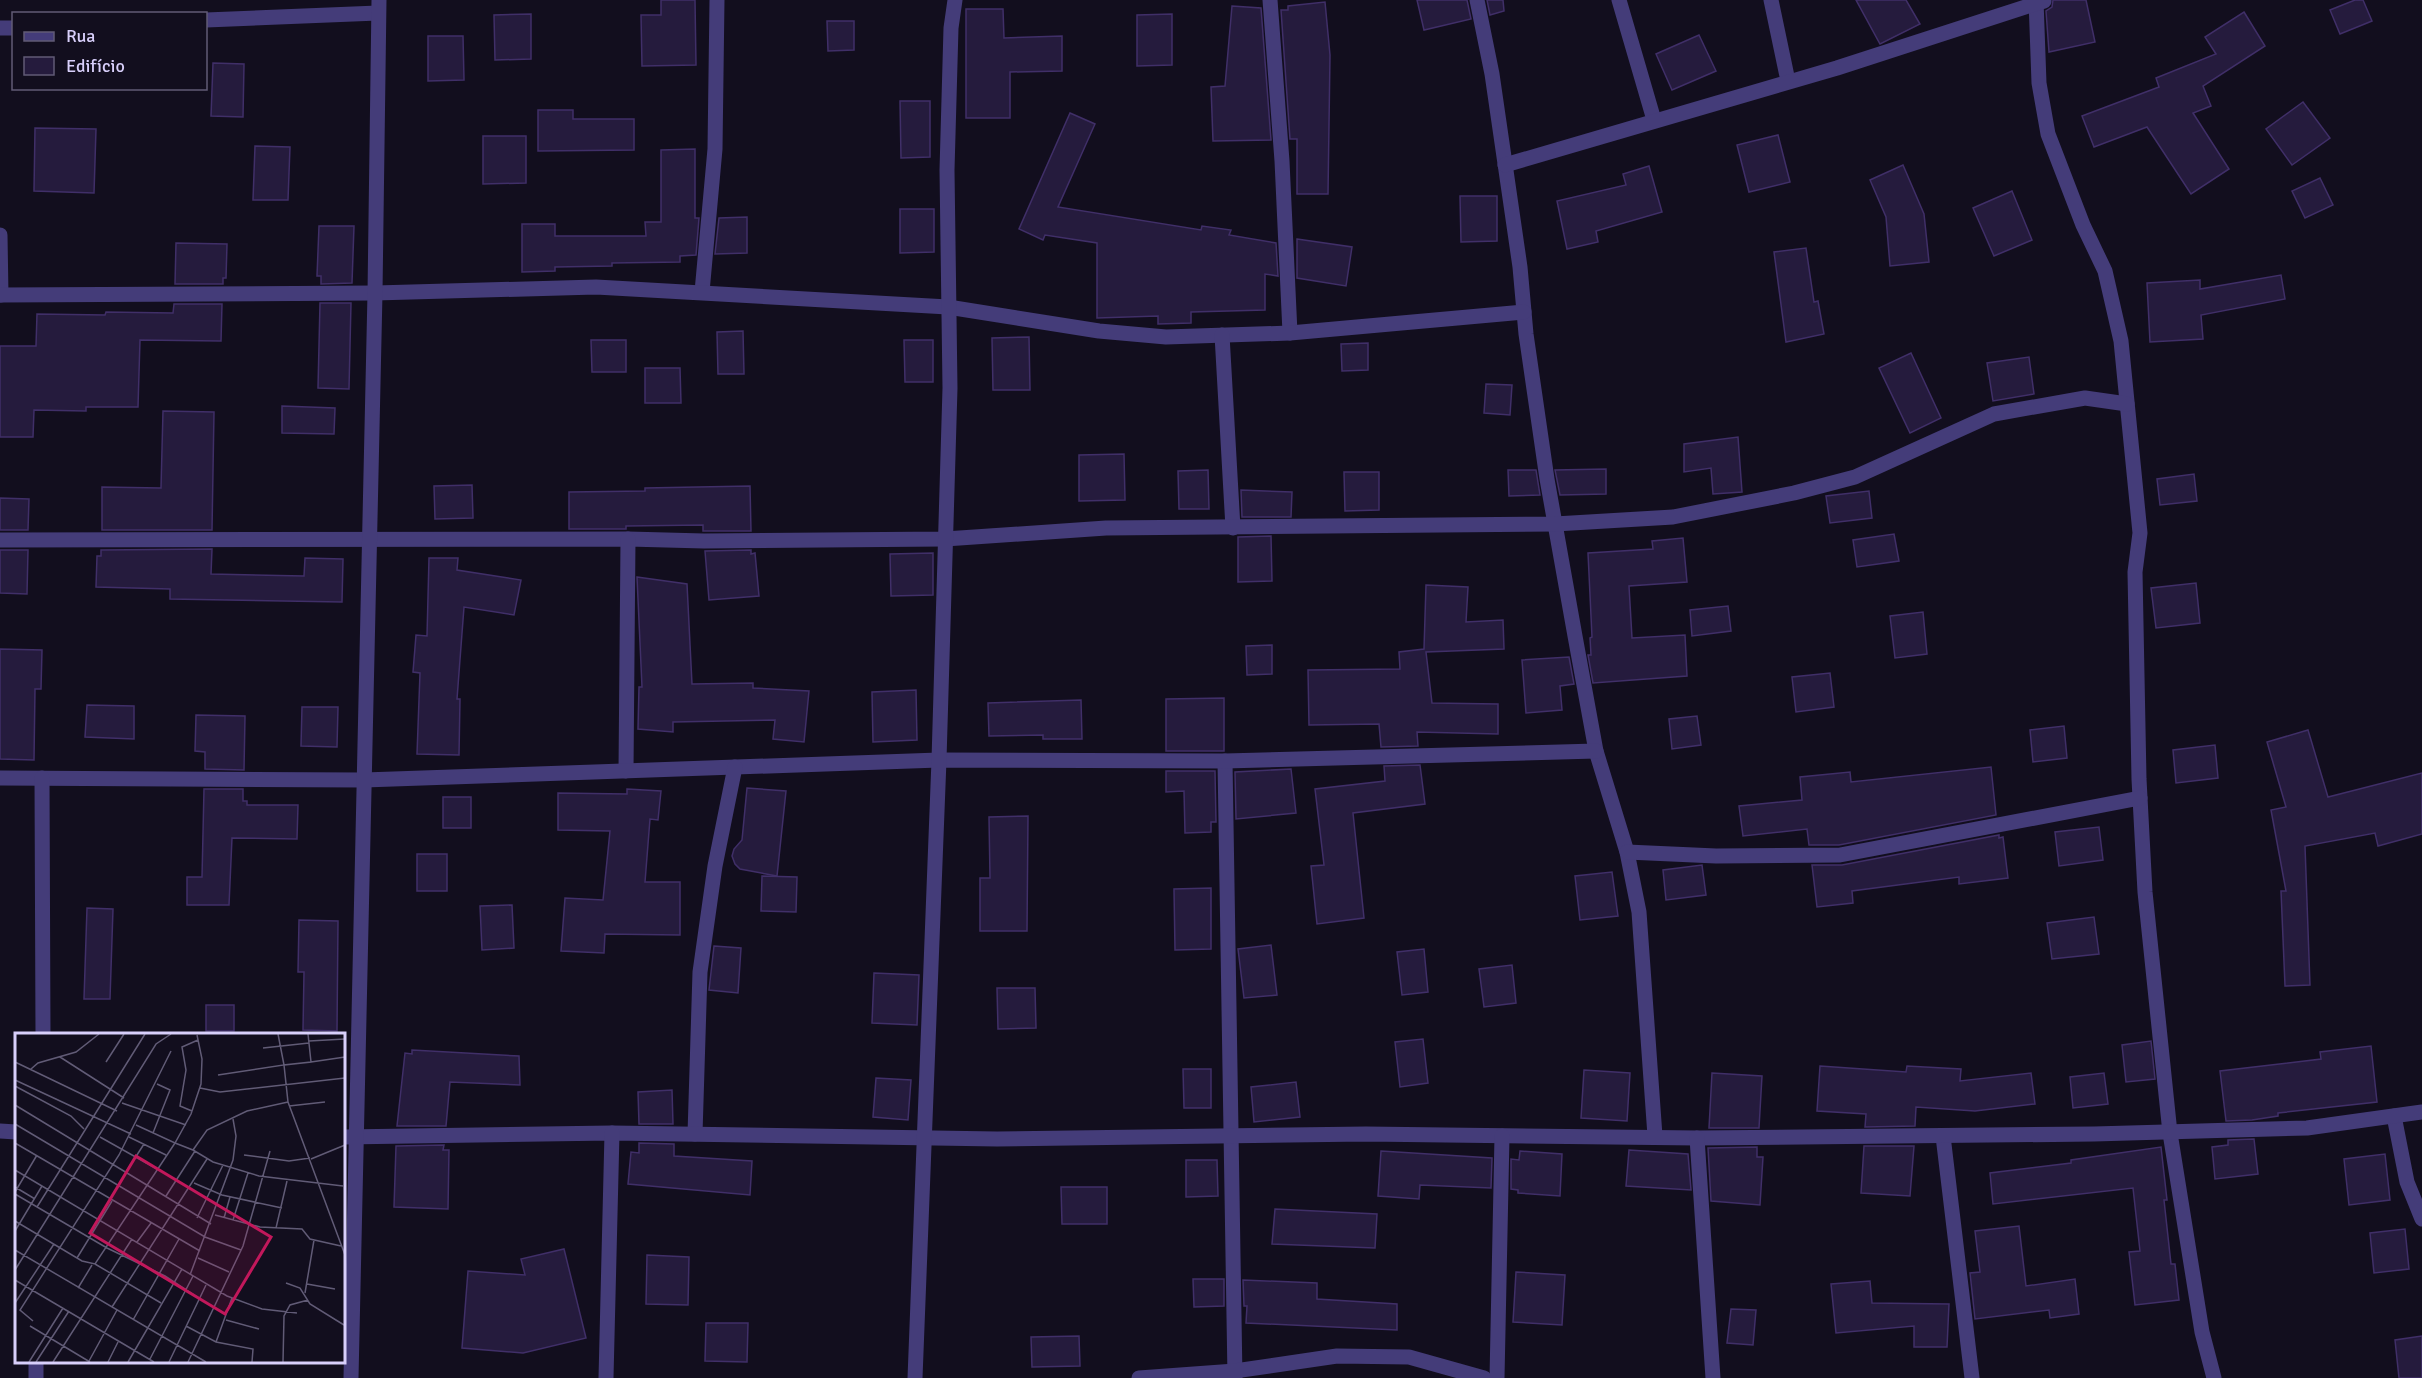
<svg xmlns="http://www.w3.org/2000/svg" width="2422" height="1378" font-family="Signika,sans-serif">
<rect width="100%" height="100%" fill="#120e1e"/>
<!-- building -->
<g fill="#251b3d" stroke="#402f68" stroke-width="1.5">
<path d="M661,0H695L696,65L642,66L641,15H661Z"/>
<path d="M1417,0H1467L1471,19L1424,30Z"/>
<path d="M1487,0H1503L1504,11L1490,15Z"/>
<path d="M1856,0H1906L1920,24L1880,44Z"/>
<path d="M2053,0H2086L2095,42L2049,52L2046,11L2052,7Z"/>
<path d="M2355,0H2363L2372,21L2340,34L2330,10Z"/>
<path d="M1325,2L1330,55L1328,194H1297V139H1290L1281,10H1288V6Z"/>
<path d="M1232,6L1261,8L1271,140L1213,141L1211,87L1225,86Z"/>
<path d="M966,9H1003L1004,38L1062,36V71L1010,72V118H966Z"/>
<path d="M2244,12L2265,46L2203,86L2211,106L2193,113L2229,169L2191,194L2147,127L2094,147L2082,116L2159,87L2156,78L2216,54L2205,37Z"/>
<path d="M531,14V59L495,60L494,15Z"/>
<path d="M1172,14V65L1137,66V15Z"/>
<path d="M827,21H854V50L828,51Z"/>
<path d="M1699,35L1716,71L1672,90L1656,54Z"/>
<path d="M428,36H463L464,80L428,81Z"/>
<path d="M213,63L244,64L243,117L211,116Z"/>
<path d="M900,101H930V157L901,158Z"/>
<path d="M2303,102L2330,138L2292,165L2266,129Z"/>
<path d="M538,110H573V119H634V150L538,151Z"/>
<path d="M1070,113L1095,124L1058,207L1201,230L1202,226L1231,230L1229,235L1276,243L1278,276L1265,274V310L1191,312V323L1158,324V316L1097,318V243L1045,235L1043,240L1019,229Z"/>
<path d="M35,128L96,129L94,193L34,191Z"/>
<path d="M1778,135L1790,182L1749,192L1737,145Z"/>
<path d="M483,136H526V183L483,184Z"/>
<path d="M255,146L290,147L288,200H253Z"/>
<path d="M695,149V218H699L696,255L680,256V262L612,263V266L555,267V271L522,272V224H555V236H646L645,222H661V150Z"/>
<path d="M1903,165L1924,214L1929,262L1890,266L1886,217L1870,180Z"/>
<path d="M1649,166L1662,212L1596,231L1598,242L1567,249L1557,201L1626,185L1623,174Z"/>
<path d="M2320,178L2333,205L2305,218L2292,191Z"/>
<path d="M2012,191L2032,240L1994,256L1973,208Z"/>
<path d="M1460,196H1497V241L1461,242Z"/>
<path d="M900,209H934V252L900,253Z"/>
<path d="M747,217V253L715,254L719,218Z"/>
<path d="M319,226H354L352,283L321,284V276H317Z"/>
<path d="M1297,239L1352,247L1346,286L1297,278Z"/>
<path d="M176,243L227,244L226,278H223V284H175Z"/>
<path d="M1806,248L1814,302L1818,301L1824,334L1786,342L1774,252Z"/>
<path d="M2281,275L2285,299L2201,315L2203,339L2150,342L2147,283L2200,280V289Z"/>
<path d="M320,303H351L349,389L318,388Z"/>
<path d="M174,304H222L221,341L140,340L138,407H86V411L34,410L33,437H0V346H36L37,314L105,315L106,312L173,313Z"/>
<path d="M743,331L744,374H718L717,332Z"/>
<path d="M1029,337L1030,390H993L992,338Z"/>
<path d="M591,340H626V372H592Z"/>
<path d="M904,340H933V382H905Z"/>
<path d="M1368,343V370L1342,371L1341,344Z"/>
<path d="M1911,353L1941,418L1910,433L1879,368Z"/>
<path d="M2029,357L2034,394L1993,401L1987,363Z"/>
<path d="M645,368H680L681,403H645Z"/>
<path d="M1486,384L1512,385L1510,415L1484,413Z"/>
<path d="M282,406L335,408L334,434L282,433Z"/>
<path d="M163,411L214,412L212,530H102V487L161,488Z"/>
<path d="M1738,437L1742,492L1713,494L1711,468L1684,472V444Z"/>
<path d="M1124,454L1125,500L1079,501V455Z"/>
<path d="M1606,469V494L1560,495L1555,470Z"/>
<path d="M1208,470L1209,509H1179L1178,471Z"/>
<path d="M1508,470H1536L1540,495L1509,496Z"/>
<path d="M1344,472H1379V510L1345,511Z"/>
<path d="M2194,474L2197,501L2160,505L2157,479Z"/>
<path d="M472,485L473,518L435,519L434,486Z"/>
<path d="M750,486L751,531H703V525L626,526V529H569V492L645,491V488Z"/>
<path d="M1241,490L1292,492L1291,517H1242Z"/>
<path d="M1869,491L1872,518L1830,523L1826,496Z"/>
<path d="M0,498L29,499L28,530H0Z"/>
<path d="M1894,534L1899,561L1857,567L1853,540Z"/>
<path d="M1271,536L1272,581L1238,582V537Z"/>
<path d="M1683,538L1687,582L1629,586L1632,638L1685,635L1687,676L1593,683L1588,655H1591L1590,638L1592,637L1588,553L1653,549L1652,541Z"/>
<path d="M212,549L211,574L304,576L305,558L343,559L342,602L170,599V589L96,587L97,556H101V550Z"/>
<path d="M0,550H28L27,594L0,593Z"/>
<path d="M751,550V554L755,553L759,596L709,600L705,551Z"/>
<path d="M933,553V595L891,596L890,554Z"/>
<path d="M429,558H458L457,570L521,580L514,615L464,607L457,699H460L459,755L417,754L420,673L413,672L416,635L427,636Z"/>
<path d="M637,577L687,584L692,684L753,683V688L809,691L804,742L773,739L775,720L673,722V732L638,729L639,687H642Z"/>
<path d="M2196,583L2200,623L2156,628L2151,588Z"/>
<path d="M1426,585L1468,587L1466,622L1503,620L1504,649L1426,652L1432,703L1498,704V734L1417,732L1418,746L1381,747L1379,724L1309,725L1308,670L1400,669L1399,652L1424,649Z"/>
<path d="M1728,606L1731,631L1692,636L1690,610Z"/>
<path d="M1923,612L1927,654L1895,658L1890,616Z"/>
<path d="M1272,645V674L1247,675L1246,646Z"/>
<path d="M0,649L42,650L41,689H35L34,760L0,759Z"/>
<path d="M1569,657L1574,684L1560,686L1562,710L1526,713L1522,660Z"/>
<path d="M1830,673L1834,707L1796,712L1792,677Z"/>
<path d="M916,690L917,740L873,742L872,692Z"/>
<path d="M1224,698V751H1166V699Z"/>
<path d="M1081,700L1082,739H1043V735L989,736L988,703Z"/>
<path d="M87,705L134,706V739L85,737Z"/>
<path d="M302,707H338L337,747L301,746Z"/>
<path d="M196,715L245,716L244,770L205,769V752L195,751Z"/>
<path d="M1697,716L1701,745L1672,749L1669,719Z"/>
<path d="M2064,726L2067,758L2033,762L2030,730Z"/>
<path d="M2308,730L2328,797L2422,773V834L2378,846L2375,833L2305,846L2310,985L2285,986L2281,891H2286L2271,810L2286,807L2267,742Z"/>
<path d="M2215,745L2218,778L2176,783L2173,750Z"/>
<path d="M1420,765L1425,804L1353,813L1364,918L1317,924L1311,866L1324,865L1315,789L1385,781L1384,766Z"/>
<path d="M1991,767L1996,815L1839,845H1809L1807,829L1743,836L1739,806L1802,800L1800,777L1850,772L1851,782Z"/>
<path d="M1291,769L1296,813L1236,819L1235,772Z"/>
<path d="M1166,771H1215L1216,822H1211V832L1185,833L1184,791L1166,792Z"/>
<path d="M747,788L786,791L777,876L740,869L735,864L732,856L734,849L742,840Z"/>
<path d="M204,789H243V801H247V805H298L297,839L232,838L229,905H187V877H202Z"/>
<path d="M627,789L661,791L658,820L650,819L645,882H680V935L605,934L604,953L561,951L565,898L603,900L610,831L558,830V793L627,794Z"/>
<rect x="443" y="797" width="28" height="31"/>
<path d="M1028,816L1027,931H980V878H990L989,817Z"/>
<path d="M2099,827L2103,860L2059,866L2055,832Z"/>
<path d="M1999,835V838L2003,837L2008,878L1959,884V877L1852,891L1853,903L1817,907L1812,865H1842Z"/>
<rect x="417" y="854" width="30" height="37"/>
<path d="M1702,865L1706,895L1666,900L1663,870Z"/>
<path d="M1612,872L1618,916L1580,920L1575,876Z"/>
<path d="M762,876L797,877L796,912L761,911Z"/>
<path d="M1211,888V949L1175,950L1174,889Z"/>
<path d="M512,905L514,948L482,950L480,906Z"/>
<path d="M87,908L113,909L110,999H84Z"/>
<path d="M2094,917L2099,954L2052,959L2047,923Z"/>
<path d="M299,920L338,921L337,1031L303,1030L304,972H298Z"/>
<path d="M1271,945L1277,995L1244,998L1238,949Z"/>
<path d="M714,946L741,948L738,993L709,990Z"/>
<path d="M1424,949L1428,992L1402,995L1397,952Z"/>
<path d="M1512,965L1516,1003L1484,1007L1479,969Z"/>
<path d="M874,973L919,975L917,1025L872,1023Z"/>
<path d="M997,988H1035L1036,1028L998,1029Z"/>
<rect x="206" y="1005" width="28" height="26"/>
<path d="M1423,1039L1428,1083L1400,1087L1395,1042Z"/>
<path d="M2151,1041L2155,1079L2126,1082L2122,1045Z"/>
<path d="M2371,1046L2377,1102L2278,1113V1116L2252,1120L2226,1121L2220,1071L2321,1059L2320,1052Z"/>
<path d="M412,1050L519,1056L520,1085L450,1082L446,1126H397L405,1053L412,1054Z"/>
<path d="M1820,1066L1906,1072L1907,1066L1961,1069L1960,1081L2031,1073L2035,1104L1975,1111L1916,1107L1915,1126L1865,1127L1866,1114L1817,1111Z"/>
<path d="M1183,1069H1211V1108H1184Z"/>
<path d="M1584,1070L1630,1073L1627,1121L1581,1118Z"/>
<path d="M1712,1073L1762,1076L1759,1128H1709Z"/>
<path d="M2104,1073L2108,1104L2073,1108L2070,1077Z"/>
<path d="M876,1078L911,1080L908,1120L873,1117Z"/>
<path d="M1296,1082L1300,1117L1254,1122L1251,1087Z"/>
<path d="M672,1090L673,1124H639L638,1092Z"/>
<path d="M2254,1139L2258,1174L2215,1179L2212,1147L2228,1145V1140Z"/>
<path d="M639,1143L674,1144V1156L752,1161L750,1195L628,1184L631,1152L639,1153Z"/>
<path d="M444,1145L443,1150H449L448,1209L394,1207L396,1146Z"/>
<path d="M1864,1146H1914L1910,1196L1861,1193Z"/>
<path d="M1757,1147V1157H1763L1760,1205L1711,1201L1708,1148Z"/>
<path d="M2161,1147L2167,1200H2164L2171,1264H2175L2179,1300L2135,1305L2129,1252L2140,1251L2133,1188L1993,1204L1990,1173L2071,1163V1160Z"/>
<path d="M1629,1150L1688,1154L1691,1190L1626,1186Z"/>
<path d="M1381,1151L1492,1158L1491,1188L1420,1185L1419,1199L1378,1196Z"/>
<path d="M1520,1151L1562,1154L1560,1196L1518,1193V1190L1511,1189V1159L1519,1160Z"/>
<path d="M2385,1154L2390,1200L2349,1205L2344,1159Z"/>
<path d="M1186,1160H1217L1218,1196L1186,1197Z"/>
<path d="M1061,1187H1107V1224H1062Z"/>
<path d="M1275,1209L1377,1214L1375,1248L1272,1244Z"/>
<path d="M2019,1226L2026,1286L2075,1279L2079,1314L2050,1318L2049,1310L1975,1319L1970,1273L1980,1272L1975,1231Z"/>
<path d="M2405,1229L2409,1269L2374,1273L2370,1233Z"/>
<path d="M564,1249L586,1338L523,1353L462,1348L468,1271L525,1275L521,1259Z"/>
<path d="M647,1255L689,1257L688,1305L646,1304Z"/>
<path d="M1516,1272L1565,1275L1562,1325L1513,1322Z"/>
<path d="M1193,1279H1224V1306L1194,1307Z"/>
<path d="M1243,1280L1317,1283V1299L1397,1304V1330L1246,1323L1247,1306H1244Z"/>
<path d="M1870,1281L1872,1303L1949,1304L1947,1347H1914V1326L1836,1333L1831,1284Z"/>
<path d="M1731,1309L1756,1310L1753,1345L1727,1343Z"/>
<path d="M706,1323H748L747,1362L705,1361Z"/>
<path d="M1079,1336L1080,1366L1032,1367L1031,1337Z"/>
<path d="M2422,1336V1378H2399L2395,1340Z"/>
</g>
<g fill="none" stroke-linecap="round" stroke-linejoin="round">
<!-- minor -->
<g stroke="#443c79" stroke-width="15">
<path d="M1270,0L1282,161L1290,333"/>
<path d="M1477,0L1492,74L1520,267L1526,334L1547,479L1575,636L1596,751L1627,852L1639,912L1655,1136"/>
<path d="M1619,0L1654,120"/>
<path d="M1771,0L1788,81"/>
<path d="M2036,0L2039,83L2048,134L2083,225L2105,271L2121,341L2140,533L2135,572L2139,779L2145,892L2170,1133L2202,1332L2214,1378"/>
<path d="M206,20L378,13"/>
<path d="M0,28H14"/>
<path d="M1505,165L1837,68L2044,1"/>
<path d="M0,235L1,295"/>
<path d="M702,292L715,149L717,0"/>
<path d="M0,295L375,293L596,287L948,307L1099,331L1166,337L1290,333L1524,312"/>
<path d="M1222,335L1233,528"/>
<path d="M0,540L628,539L704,541L945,539L1106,528L1555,524L1673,517L1794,493L1855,477L1994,414L2085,398L2127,404"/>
<path d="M1225,761L1235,1378"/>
<path d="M626,771L628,539"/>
<path d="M0,778L364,780L939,760L1225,761L1596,751"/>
<path d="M42,778L43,1034"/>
<path d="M1627,852L1716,856L1840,855L2140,798"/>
<path d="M2394,1116L2407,1182L2422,1219"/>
<path d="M0,1131L16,1132"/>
<path d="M695,1134L700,972L715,866L735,767"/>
<path d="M1943,1136L1972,1378"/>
<path d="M344,1137L612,1133L997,1139L1366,1134L1697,1138L2094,1134L2307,1128L2422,1112"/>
<path d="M1697,1138L1713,1378"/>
<path d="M36,1378V1362"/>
<path d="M351,1378L375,293L379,0"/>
<path d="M606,1378L612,1133"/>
<path d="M915,1378L939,760L950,388L947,170L951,28L955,0"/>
<path d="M1139,1378L1235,1371L1337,1356L1409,1357L1484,1378"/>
<path d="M1497,1378L1502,1136"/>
</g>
</g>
<!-- overview -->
<g transform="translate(15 1033)">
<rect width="330" height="330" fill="#120e1e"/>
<path fill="none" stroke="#615b76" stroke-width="1.5" d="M293,1L296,29L269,32L273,69L330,222M294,8L330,6M248,15L294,10M45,24L109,65M0,29L102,78M91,29L109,1M296,29L330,24M16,36L23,30L61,19L84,1M203,42L269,32L263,1M0,47L116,101M0,53L56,83L69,96M185,55L205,59L330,45M107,70L171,92M0,72L196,191M274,73L310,69M177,78L165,73L171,37L167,14L183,7M0,91L190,204L226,217M121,92L160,110L176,81L186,51L187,26L182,2M138,100L155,57L142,51M85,104L142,136M114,104L151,122M0,110L185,218M178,117L198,129L244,143L328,153M229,122L274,128L295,125M296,126L330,112M0,137L212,263L247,276L282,280M111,139L129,111M179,150L207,162L267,175M0,154L20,166M0,159L22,122M0,161L92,215L150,243L185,266M151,163L180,118M22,174L130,1M200,182L245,194L287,196L295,206L326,213M182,185L208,132M209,185L215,164M218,187L233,140M0,188L67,228L80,231L160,110L178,117L192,97L232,78L273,69M261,195L272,148M0,198L27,153M122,209L136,190M0,217L191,329M62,225L97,168M183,225L214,239M80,231L146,270M0,237L141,11L156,1M175,242L218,127L221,103L218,86M0,247L139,329M271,250L285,255L295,271L329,292M292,251L320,256M63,255L77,232M290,260L299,207M0,270L39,211M97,274L192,126M118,287L164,206M211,287L244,296M18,288L5,277L104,122L156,18M15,293L75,329M171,293L201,309L238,316L237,329M201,309L217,265M135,326L178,243M74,328L102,277M14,329L48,275M21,329L54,278M38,329L117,206M93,329L103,309M113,329L167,236M154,329L191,252M173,329L228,213L255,118M268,329L269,283L275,272L293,267"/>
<path fill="#c2185b" fill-opacity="0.15" stroke="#c2185b" stroke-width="3" d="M121,123L256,204L210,281L75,200Z"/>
<rect width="330" height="330" fill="none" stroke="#d8cffb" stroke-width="3"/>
</g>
<!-- legend -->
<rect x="12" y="12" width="195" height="78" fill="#120e1e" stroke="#615b76" stroke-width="1.5"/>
<rect x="24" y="32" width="30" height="9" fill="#443c79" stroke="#615b76" stroke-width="1.5"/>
<text x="66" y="42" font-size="18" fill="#d8cffb">Rua</text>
<rect x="24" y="57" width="30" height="18" fill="#251b3d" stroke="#615b76" stroke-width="1.5"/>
<text x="66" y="72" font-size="18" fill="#d8cffb">Edifício</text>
</svg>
